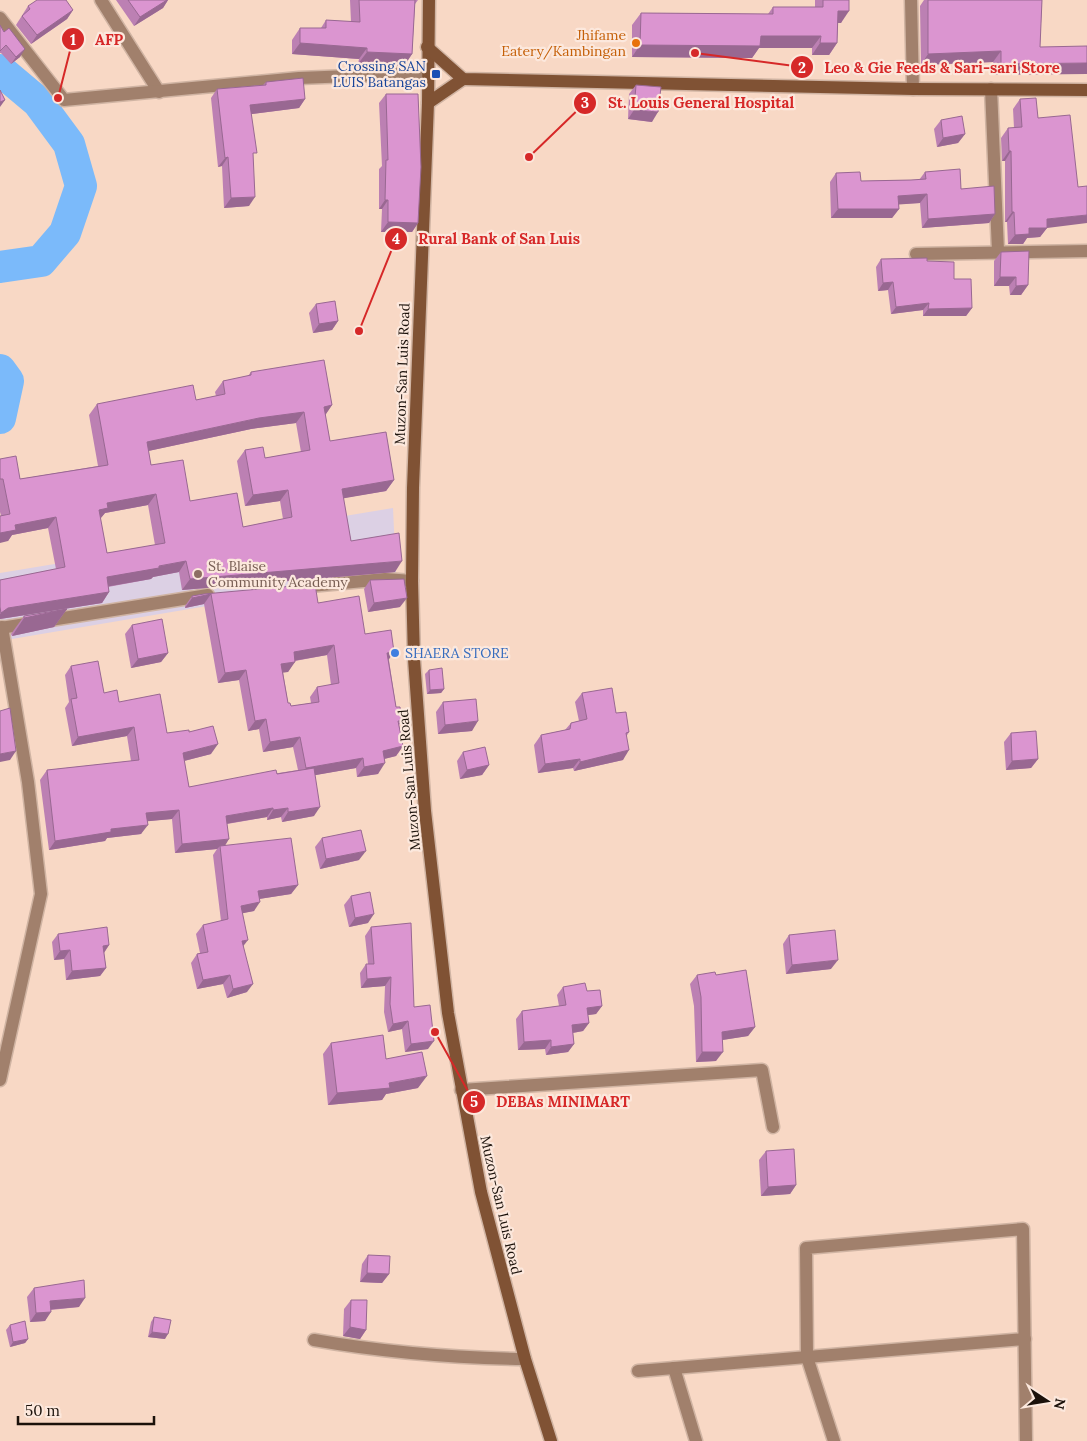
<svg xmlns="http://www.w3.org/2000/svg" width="1087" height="1441" font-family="Lora,serif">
<rect width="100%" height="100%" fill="#f8d8c5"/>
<!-- education -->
<path fill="#dcd0e4" d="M393,508L396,574L0,641V573Z"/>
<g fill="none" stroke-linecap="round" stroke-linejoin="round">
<!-- river -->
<g stroke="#7bbafa" stroke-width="32">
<path d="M0,70L38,102L69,144L81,186L65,233L41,261L0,267"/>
<path d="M0,370L8,381L0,418"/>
</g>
<!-- street casing -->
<g stroke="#d0b4a3" stroke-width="15">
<g id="street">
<path d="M101,0L159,92"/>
<path d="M911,0L913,89"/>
<path d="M0,18L64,100L299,78L428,73"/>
<path d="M991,89L998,251"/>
<path d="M916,254L1087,251"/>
<path d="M300,587L385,579L412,581"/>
<path d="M0,628L208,595"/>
<path d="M0,1080L41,894L28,782L2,627"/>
<path d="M461,1090L762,1070L773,1127"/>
<path d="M314,1340C383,1352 455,1358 525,1359"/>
<path d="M674,1368L696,1441"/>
<path d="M638,1371L1025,1339"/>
<path d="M834,1441L807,1357L806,1248L1023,1229L1026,1441"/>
</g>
</g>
<!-- secondary casing -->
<g stroke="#d0b4a3" stroke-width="15">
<g id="secondary">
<path d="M429,0L428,103L413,488L412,581L414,659L425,811L448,1013L481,1192L525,1359L551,1441"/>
<path d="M427,47L463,79L913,89L1087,90"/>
<path d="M428,103L463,79"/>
</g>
</g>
<!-- street -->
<use href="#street" stroke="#a1806c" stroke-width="12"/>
<!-- secondary -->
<use href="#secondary" stroke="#805234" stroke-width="12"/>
</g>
<!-- wall -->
<g fill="#bc80b3" fill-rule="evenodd">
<path d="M116,0H168L163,8L134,26Z"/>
<path d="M350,0H418L415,4L412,54L404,66L358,64L359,59L292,54V40L300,28H321L326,20L351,22Z"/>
<path d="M815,0H849L841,23H838L837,43L829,55H812V48H759L752,58L632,57V25L641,13L768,14L773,7H815Z"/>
<path d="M924,0H1042L1040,47L993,75V62L921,65L920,6Z"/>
<path d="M28,6L73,10L67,19L31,44L16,25Z"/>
<path d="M0,25L20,57L11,64L1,53H0Z"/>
<path d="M266,82L305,99L299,108L251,114L253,158L249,206L224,208L222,166L218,167L211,98L217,89L263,85Z"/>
<path d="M636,85L652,122L628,119L629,94Z"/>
<path d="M386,94L418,223L412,232H381L382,209H379V169L382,166L379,103Z"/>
<path d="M1020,99L1047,228L1040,237L1027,238L1023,244H1008L1007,222H1005V161H1002L1001,138L1008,128H1014L1013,109Z"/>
<path d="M941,120L965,134L958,143L937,147L934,129Z"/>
<path d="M925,172L961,189L995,214L989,223L922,228L920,203L899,204V209L892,218H831L830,182L836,173L861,181L911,180H919Z"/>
<path d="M1001,252L1028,285L1021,295H1010L1009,286H994V261Z"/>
<path d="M881,259L927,261L954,279L972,308L966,316H923V310L891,314L888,290L878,291L876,267Z"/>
<path d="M316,304L338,321L332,330L313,333L309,313Z"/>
<path d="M251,372L332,405L325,415L330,441L394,480L386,491L343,498L351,541L395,572L182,590L179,572L153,577L151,579L108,587L109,592L102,603L0,619V580L56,569L48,528L12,535L8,541L0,512V459L20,479L98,466L89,415L97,404L196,400L216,396L215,392L223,381L248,376ZM296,423L301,452L265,458L245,450L237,461L245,506L280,501L283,519L243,527L190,501L151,465L148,451L251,429ZM148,505L155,545L107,553L100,519L105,513Z"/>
<path d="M370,580L400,607L368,612L364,589Z"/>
<path d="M204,594L318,603L365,634L389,660L396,707L402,721L399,725L403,746L396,756L384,759L378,774L357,777L356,768L315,775L314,816L282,822L281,817L267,820V817L227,824L225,845L298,885L291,894L259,899L254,911L242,913L243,946L247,992L227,998L223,984L197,989L191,963L197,954L200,953L196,934L203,925L221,921L213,855L217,849L175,853L172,819L147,821L141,834L107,838L105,841L49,850L40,780L47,770L131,761L127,736L72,746L65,708L69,702L65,675L71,666L104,693L167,733L189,732L211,754L184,761L189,787L298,770L293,747L263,752L259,729L248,731L239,680L218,683L204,604L185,608V606L192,596ZM327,655L331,685L317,687L310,697L311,703L291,706L288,703L283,672H288L295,661Z"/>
<path d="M67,609L54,627L12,636L11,634L24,616Z"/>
<path d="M132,625L168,653L161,662L131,668L125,634Z"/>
<path d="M429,670L444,689L441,693L427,694L425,674Z"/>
<path d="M582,693L616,713L629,732L626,737L623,760L574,771L573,768L538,773L534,745L541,735L565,730L571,723L579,721L575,702Z"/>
<path d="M443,702L472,731L438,734L436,712Z"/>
<path d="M1011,733L1038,759L1031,768L1006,770L1004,742Z"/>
<path d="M463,752L489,765L482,775L460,779L457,761Z"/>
<path d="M322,838L359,860L320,869L315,847Z"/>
<path d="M351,896L368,923L349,927L344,905Z"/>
<path d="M371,927L414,1007L428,1049L405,1052L402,1029L388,1032L384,1012L385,986L361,988L360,973L366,964H368L365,936Z"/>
<path d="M58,934L109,945L104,953L106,968L100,976L66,980L64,959L54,960L52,942Z"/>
<path d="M789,935L831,969L786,974L783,944Z"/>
<path d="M697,975H716L755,1027L748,1036L722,1040L716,1061L696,1062L694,1006L690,984Z"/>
<path d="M563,987L587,991L602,1006L596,1014L588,1015L589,1023L583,1031L573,1033L574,1044L568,1052L546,1055L545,1049L518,1050L516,1019L522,1011L559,1006L557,995Z"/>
<path d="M331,1043L386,1059L418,1088L386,1094L382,1100L328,1105L323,1054Z"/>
<path d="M766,1151L796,1185L790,1194L761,1196L759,1160Z"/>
<path d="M368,1255L389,1274L382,1283L360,1282L362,1264Z"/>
<path d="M34,1288L79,1307L51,1310L45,1321L30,1322L27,1297Z"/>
<path d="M351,1300L366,1330L360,1339L343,1336L344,1309Z"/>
<path d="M154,1317L165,1339L148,1337L151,1322Z"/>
<path d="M10,1325L28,1339L25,1343L10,1347L6,1330Z"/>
</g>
<!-- shaded-wall -->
<g fill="#996892">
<path d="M167,0H168L163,8L134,26L140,17Z"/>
<path d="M73,10L67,19L31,44L37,35Z"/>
<path d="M838,11H849L841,23H829Z"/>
<path d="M761,36H821L812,48H759L752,58L632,57L640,45Z"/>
<path d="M300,43L367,48L359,59L292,54Z"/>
<path d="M820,43H837L829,55H812Z"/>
<path d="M25,49L20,57L11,64L16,57Z"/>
<path d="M1001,51L993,62L921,65L928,54Z"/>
<path d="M367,52L412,54L404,66L358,64Z"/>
<path d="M1087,63V74L993,75L1001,64Z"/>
<path d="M305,99L299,108L244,115L250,105Z"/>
<path d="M5,100L0,107V102Z"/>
<path d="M634,110L658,112L652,122L628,119Z"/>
<path d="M965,134L958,143L937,147L943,138Z"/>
<path d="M1009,151H1011L1005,161H1002Z"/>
<path d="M228,157L222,166L218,167L225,158Z"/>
<path d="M927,194L920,203L892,205L898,196Z"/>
<path d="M255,197L249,206L224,208L231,198Z"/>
<path d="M385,200H388L382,209H379Z"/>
<path d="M838,209H899L892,218H831Z"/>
<path d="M1012,212H1014L1007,222H1005Z"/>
<path d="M995,214L989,223L922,228L928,219Z"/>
<path d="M1087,215V223L1047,228L1040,237L1027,238L1023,244H1008L1015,235L1047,219Z"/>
<path d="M388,222L418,223L412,232H381Z"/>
<path d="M1000,277H1016L1009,286H994Z"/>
<path d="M893,282L888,290L878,291L883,283Z"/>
<path d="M1028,285L1021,295H1010L1016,286Z"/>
<path d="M929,303L923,310L891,314L896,307Z"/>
<path d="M972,308L966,316H923L928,309Z"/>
<path d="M338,321L332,330L313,333L319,324Z"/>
<path d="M332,405L324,417V407Z"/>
<path d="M304,412L296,423L251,429L139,453L147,442L259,418Z"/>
<path d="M394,480L386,491L334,500L342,489Z"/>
<path d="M288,490L280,501L245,506L253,495Z"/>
<path d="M156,494L148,505L105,513L100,519L99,510L107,503Z"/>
<path d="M56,517L48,528L12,535L8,541L0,543V533L15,525Z"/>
<path d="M186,561L179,572L153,577L151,579L99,588L107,577Z"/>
<path d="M402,561L395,572L182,590L190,579Z"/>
<path d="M109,592L102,603L0,619V614L1,613L8,608Z"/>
<path d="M211,594L204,604L185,608L192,598Z"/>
<path d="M407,598L400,607L368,612L374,603Z"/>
<path d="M67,609L54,627L12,636L24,618Z"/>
<path d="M334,645L327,655L287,662L294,652Z"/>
<path d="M394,652L387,662V653Z"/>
<path d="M168,653L161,662L131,668L138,659Z"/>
<path d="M295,662L288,672L274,674L281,664Z"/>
<path d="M246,670L239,680L218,683L225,673Z"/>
<path d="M444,689L441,693L427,694L430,690Z"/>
<path d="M266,719L259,729L248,731L255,721Z"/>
<path d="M478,721L472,731L438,734L445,725Z"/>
<path d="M134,727L127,736L72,746L78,737Z"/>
<path d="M300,737L293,747L263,752L270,742Z"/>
<path d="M218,744L211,754L176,763L183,753Z"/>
<path d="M403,746L396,756L376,761L383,751Z"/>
<path d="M629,750L623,760L574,771L580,762Z"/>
<path d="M16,751L10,760L0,762V754Z"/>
<path d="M363,758L356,768L299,778L306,768Z"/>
<path d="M580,759L573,768L538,773L545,764Z"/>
<path d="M1038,759L1031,768L1006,770L1012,761Z"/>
<path d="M385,763L378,774L357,777L364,767Z"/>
<path d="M489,765L482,775L460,779L467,770Z"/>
<path d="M320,807L314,816L282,822L288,812Z"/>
<path d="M273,808L267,817L219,825L226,816Z"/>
<path d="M288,808L281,817L267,820L273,810Z"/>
<path d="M179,810L172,819L140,822L146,813Z"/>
<path d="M148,825L141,834L107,838L105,841L49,850L55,841L111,829Z"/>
<path d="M229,839L223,849L220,846L217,849L175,853L182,844Z"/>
<path d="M366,851L359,860L320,869L326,859Z"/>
<path d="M298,885L291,894L252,900L258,891Z"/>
<path d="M260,902L254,911L234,915L241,906Z"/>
<path d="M374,914L368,923L349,927L355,918Z"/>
<path d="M248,940L241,949L242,941Z"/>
<path d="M109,945L103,954V946Z"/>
<path d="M70,950L64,959L54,960L60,951Z"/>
<path d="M838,960L831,969L786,974L792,965Z"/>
<path d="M106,968L100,976L66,980L72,971Z"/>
<path d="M230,975L223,984L197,989L203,980Z"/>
<path d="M391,977L385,986L361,988L367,979Z"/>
<path d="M253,984L247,992L227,998L233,989Z"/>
<path d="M602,1006L596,1014L581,1016L587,1008Z"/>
<path d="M408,1021L402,1029L388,1032L393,1024Z"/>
<path d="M589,1023L583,1031L566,1034L572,1025Z"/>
<path d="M755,1027L748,1036L716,1041L722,1032Z"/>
<path d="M551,1040L545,1049L518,1050L524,1042Z"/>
<path d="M434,1041L428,1049L405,1052L411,1044Z"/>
<path d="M574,1044L568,1052L546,1055L551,1047Z"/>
<path d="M702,1052H723L716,1061L696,1062Z"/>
<path d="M427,1076L418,1088L386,1094L382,1100L328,1105L337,1093Z"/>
<path d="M796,1185L790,1194L761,1196L768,1187Z"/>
<path d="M367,1273L389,1274L382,1283L360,1282Z"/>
<path d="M85,1298L79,1307L44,1310L50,1301Z"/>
<path d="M51,1312L45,1321L30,1322L36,1313Z"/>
<path d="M350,1327L366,1330L360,1339L343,1336Z"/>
<path d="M152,1332L168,1334L165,1339L148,1337Z"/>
<path d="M28,1339L25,1343L10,1347L13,1342Z"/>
</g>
<!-- building -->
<g fill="#db95d0" stroke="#996892" fill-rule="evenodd">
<path d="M37,0H66L73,10L37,35L22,16L30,9L28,6Z"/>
<path d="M128,0H167L140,17Z"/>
<path d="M359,0H415L412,54L367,52V48L300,43V28H326V20L360,22Z"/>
<path d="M823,0H849V11H838L837,43H820L821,36H761L760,46L640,45L641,13L773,14V7H823Z"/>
<path d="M928,0H1042L1040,47L1087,46V63L1001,64V51L928,54Z"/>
<path d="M0,25L4,32L9,28L25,49L16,57L6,45L0,51Z"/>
<path d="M303,78L305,99L250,105L257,153H253L255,197L231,198L228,157L225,158L217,89L266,85V82Z"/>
<path d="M636,85L661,87L658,112L634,110Z"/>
<path d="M0,90L5,100L0,102Z"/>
<path d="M386,94H418L421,167L418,223L388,222V200H385L386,160H388Z"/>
<path d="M1036,98L1038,118L1070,115L1078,187L1087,186V215L1047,219V228H1029V234L1015,235L1014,212H1012L1011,151H1009L1008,128L1022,127L1020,99Z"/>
<path d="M962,116L965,134L943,138L941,120Z"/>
<path d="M960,169L961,189L994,186L995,214L928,219L927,194L898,196L899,209H838L836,173L860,172L861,181L911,180L926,179L925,172Z"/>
<path d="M1029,251L1028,285L1016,286V277H1000L1001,252Z"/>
<path d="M927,258V261L954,262V279H971L972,308L928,309L929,303L896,307L893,282L883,283L881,259Z"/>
<path d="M335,301L338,321L319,324L316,304Z"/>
<path d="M324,360L332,405L324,407L330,441L386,432L394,480L342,489L351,541L399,533L402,561L190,579L186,561L159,566V568L107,577L109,592L8,608L1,613L0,607V580L65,567L56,517L15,525L16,530L0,533V516L10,514L3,479H0V459L16,456L20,479L108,465L97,404L193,385L196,400L225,394L223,381L251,375V372ZM304,412L310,450L265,458L263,447L245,450L253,495L288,490L292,517L243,527L237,493L190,501L183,460L151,465L147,442L259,418ZM156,494L165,543L107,553L99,510L108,508L107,503Z"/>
<path d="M404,579L407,598L374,603L370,580Z"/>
<path d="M315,584L318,603L359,596L365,634L391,630L394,652L387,653L396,707H400L402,721H398L403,746L383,751L385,763L364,767L363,758L306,768L300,737L270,742L266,719L255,721L246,670L225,673L211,594L192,598V596L204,594ZM334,645L339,683L317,687L319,702L291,706L290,703H288L281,664L295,662L294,652Z"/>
<path d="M67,609L24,618V616Z"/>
<path d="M162,619L168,653L138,659L132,625Z"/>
<path d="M98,661L104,693L117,690L119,702L160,694L167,733L189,730V732L213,726L218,744L183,753L189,787L276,770L277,774L314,768L320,807L288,812V808L273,810V808L226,816L229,839L182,844L179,810L146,813L148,825L111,829V832L55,841L47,770L139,760L134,727L78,737L71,699L77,698L71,666Z"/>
<path d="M442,668L444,689L430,690L429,670Z"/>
<path d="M612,688L616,713L626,712L629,732L626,733L629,750L580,762V759L545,764L541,735L570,729L571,723L587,719L582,693Z"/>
<path d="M476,699L478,721L445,725L443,702Z"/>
<path d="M10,708L16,751L0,754V711Z"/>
<path d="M1036,731L1038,759L1012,761L1011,733Z"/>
<path d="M485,747L489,765L467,770L463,752Z"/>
<path d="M361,830L366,851L326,859L322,838Z"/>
<path d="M291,838L298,885L258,891L260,902L241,906L248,940L242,941L253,984L233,989L230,975L203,980L197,954L208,952L203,925L228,919L220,846Z"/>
<path d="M370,892L374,914L355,918L351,896Z"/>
<path d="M411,923L414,1007L430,1005L434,1041L411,1044L408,1021L393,1024L390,1004L391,977L367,979L366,964H374L371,927Z"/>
<path d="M107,927L109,945L103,946L106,968L72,971L70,950L60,951L58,934Z"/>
<path d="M835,930L838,960L792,965L789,935Z"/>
<path d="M746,970L755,1027L722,1032L723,1052H702L701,997L697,975L715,972L716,975Z"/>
<path d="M585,983L587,991L600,990L602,1006L587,1008L589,1023L572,1025L574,1044L551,1047V1040L524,1042L522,1011L566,1005L563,987Z"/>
<path d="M383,1035L386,1059L422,1052L427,1076L389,1083L390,1088L337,1093L331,1043Z"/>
<path d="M794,1149L796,1185L768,1187L766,1151Z"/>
<path d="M368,1255L390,1256L389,1274L367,1273Z"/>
<path d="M84,1280L85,1298L50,1301L51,1312L36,1313L34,1288Z"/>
<path d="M351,1300H367L366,1330L350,1327Z"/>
<path d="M154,1317L171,1320L168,1334L152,1332Z"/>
<path d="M25,1321L28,1339L13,1342L10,1325Z"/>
</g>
<!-- markers -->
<circle fill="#e8710a" stroke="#fce8dd" stroke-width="2" cx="636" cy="43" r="5"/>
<rect fill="#1a4fb4" stroke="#fce8dd" stroke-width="2" x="431" y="69" width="10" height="10" rx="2.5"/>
<circle fill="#8d6e63" stroke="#fce8dd" stroke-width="2" cx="198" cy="574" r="5"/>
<circle fill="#3f7fe0" stroke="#fce8dd" stroke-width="2" cx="395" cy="653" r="5"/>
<g text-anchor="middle" stroke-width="4.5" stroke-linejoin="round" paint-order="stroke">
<!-- food labels -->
<g font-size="14" fill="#c56008" stroke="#fce8dd" text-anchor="end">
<text x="626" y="40">Jhifame<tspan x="626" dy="16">Eatery/Kambingan</tspan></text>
</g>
<!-- transit labels -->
<g font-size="14" fill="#164399" stroke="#fce8dd" text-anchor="end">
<text x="426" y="71">Crossing SAN<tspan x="426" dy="16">LUIS Batangas</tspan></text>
</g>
<!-- street labels -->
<g font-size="14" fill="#1b110a" stroke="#fce8dd">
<text transform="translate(402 374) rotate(-88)" y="5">Muzon-San Luis Road</text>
<text transform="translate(409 780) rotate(-95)" y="5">Muzon-San Luis Road</text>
<text transform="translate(501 1205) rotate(77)" y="5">Muzon-San Luis Road</text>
</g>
<!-- education labels -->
<g font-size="14" fill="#785e54" stroke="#fce8dd" text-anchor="start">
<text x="208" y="571">St. Blaise<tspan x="208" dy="16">Community Academy</tspan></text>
</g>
<!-- shop labels -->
<g font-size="14" fill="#366cbe" stroke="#fce8dd" text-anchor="start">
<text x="405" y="658">SHAERA STORE</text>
</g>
</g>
<!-- callouts -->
<path fill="none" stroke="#d62828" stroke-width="2" d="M58 98L73 39M695 53L802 67M529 157L585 103M359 331L396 239M435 1032L474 1102"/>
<g fill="#d62828" stroke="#fce8dd" stroke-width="2">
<circle cx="58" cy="98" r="5"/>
<circle cx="695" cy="53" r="5"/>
<circle cx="529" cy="157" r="5"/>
<circle cx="359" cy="331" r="5"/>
<circle cx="435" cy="1032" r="5"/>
<circle cx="73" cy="39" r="12"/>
<circle cx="802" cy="67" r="12"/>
<circle cx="585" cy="103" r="12"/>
<circle cx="396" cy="239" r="12"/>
<circle cx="474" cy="1102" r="12"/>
</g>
<g font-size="15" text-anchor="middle" font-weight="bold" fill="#fff">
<text x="73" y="45">1</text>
<text x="802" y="73">2</text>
<text x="585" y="108">3</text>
<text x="396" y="244">4</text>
<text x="474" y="1107">5</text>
</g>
<g font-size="15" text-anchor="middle" font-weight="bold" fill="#d62828" stroke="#fce8dd" stroke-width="4.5" stroke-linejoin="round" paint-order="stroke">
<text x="109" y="45">AFP</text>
<text x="942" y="73">Leo &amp; Gie Feeds &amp; Sari-sari Store</text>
<text x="701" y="108">St. Louis General Hospital</text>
<text x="499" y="244">Rural Bank of San Luis</text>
<text x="563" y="1107">DEBAs MINIMART</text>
</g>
<!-- north arrow -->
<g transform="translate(1047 1401) rotate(102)" stroke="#fce8dd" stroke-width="4" paint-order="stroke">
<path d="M0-4L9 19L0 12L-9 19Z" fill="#1b110a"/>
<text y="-8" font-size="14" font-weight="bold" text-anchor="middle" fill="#1b110a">N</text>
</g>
<!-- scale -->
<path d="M18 1416v8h136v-8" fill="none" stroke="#1b110a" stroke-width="2.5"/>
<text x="25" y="1416" font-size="15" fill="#1b110a" stroke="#fce8dd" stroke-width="4" paint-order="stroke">50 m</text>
</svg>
